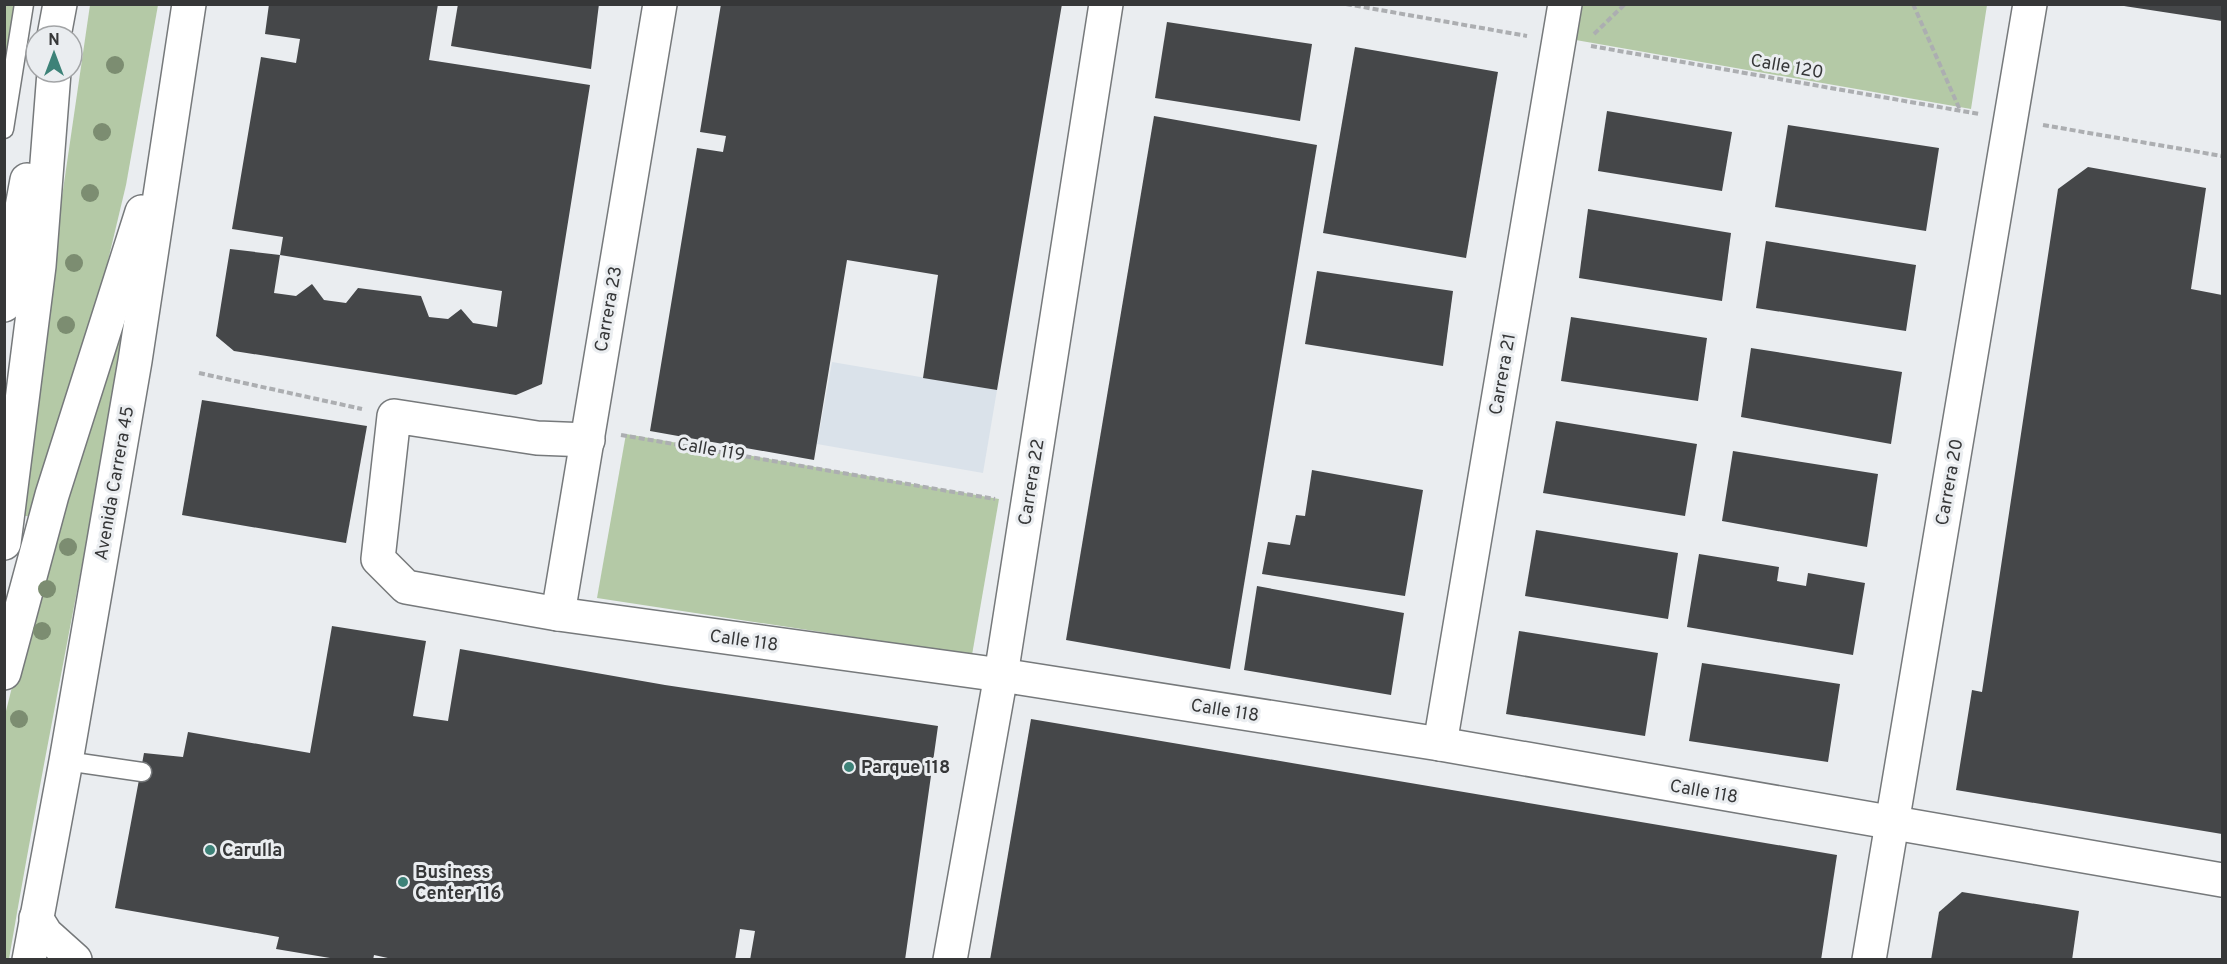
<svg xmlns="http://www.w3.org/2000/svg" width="2227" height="964" font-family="Overpass,sans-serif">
<rect width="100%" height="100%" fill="#eaedf0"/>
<!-- built -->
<path fill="#dae2ea" d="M832,362L997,390L983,473L817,444Z"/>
<!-- green -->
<g fill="#b4c9a6">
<path d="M5,5H17L5,78Z"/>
<path d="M90,5H158L126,185L101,290L34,517L18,515L35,382Z"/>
<path d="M1577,5H1987L1971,109L1570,39Z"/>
<path d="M121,306L130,309C91,526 46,742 9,959L5,960V715L53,523Z"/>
<path d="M626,434L999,499L972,655L597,598Z"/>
</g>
<!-- building -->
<g fill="#454749" fill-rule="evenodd">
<path d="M269,4H438L429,60L590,85L542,384L516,395L234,351L216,336L230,249L280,255L283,237L232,229L261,57L296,63L300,39L265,34ZM280,255L502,291L497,327L473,323L461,309L448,319L429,317L421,296L358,288L346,303L324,300L312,284L296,296L274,293Z"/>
<path d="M458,4H599L591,69L451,46Z"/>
<path d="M721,4H1062L997,390L923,378L938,275L847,260L814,460L650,431L697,148L723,152L726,136L700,132Z"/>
<path d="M2124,4H2222V21L2124,6Z"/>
<path d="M1167,22L1312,44L1300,121L1155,98Z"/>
<path d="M1355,47L1498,72L1466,258L1323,233Z"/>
<path d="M1607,111L1732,132L1722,191L1598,171Z"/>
<path d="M1154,116L1317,145L1230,669L1066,640Z"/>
<path d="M1788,125L1939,148L1926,231L1775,207Z"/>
<path d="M2088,167L2206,188L2191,289L2222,295V834L1956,790L1972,690L1982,692L2058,189Z"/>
<path d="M1588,209L1731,233L1722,301L1579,278Z"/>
<path d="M1766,241L1916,265L1906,331L1756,308Z"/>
<path d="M1317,271L1453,291L1443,366L1305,344Z"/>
<path d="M1571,317L1707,338L1698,401L1561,381Z"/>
<path d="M1751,348L1902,372L1891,444L1741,417Z"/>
<path d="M202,400L367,426L346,543L182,515Z"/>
<path d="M1556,421L1697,444L1685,516L1543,493Z"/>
<path d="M1733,451L1878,474L1867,547L1722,521Z"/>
<path d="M1312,470L1423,490L1405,596L1262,574L1268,542L1290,545L1296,515L1305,516Z"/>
<path d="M1536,530L1678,553L1668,619L1525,596Z"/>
<path d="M1699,554L1779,567L1777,581L1806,586L1808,573L1865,583L1853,655L1687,627Z"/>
<path d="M1257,586L1404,613L1391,695L1244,670Z"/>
<path d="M332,626L426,641L413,716L448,721L460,649L665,685L938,726L905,960H750L755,931L740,929L735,960H397L374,955L373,960H342L276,949L279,937L115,908L144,753L183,757L188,732L310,753Z"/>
<path d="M1519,631L1658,653L1645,736L1506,714Z"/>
<path d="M1702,663L1840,684L1828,762L1689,741Z"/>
<path d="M1031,719L1837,855L1821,960H990Z"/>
<path d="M1962,892L2079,911L2072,960H1931L1939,912Z"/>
</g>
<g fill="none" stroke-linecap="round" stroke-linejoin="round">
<!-- lane casing -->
<g stroke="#76797b" stroke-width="21">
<g id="lane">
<path d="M4,129L24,4"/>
<path d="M66,761L142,772"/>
</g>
</g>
<!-- street casing -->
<g stroke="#76797b" stroke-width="36">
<g id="street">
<path d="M588,440L537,438L394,416L378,559L406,587L558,614L1001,675L1440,744L2222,880"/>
<path d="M558,614L660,4"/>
<path d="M1440,744L1565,4"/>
<path d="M950,960L1001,675L1106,4"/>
<path d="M1869,960L2030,4"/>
</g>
</g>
<!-- highway casing -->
<g stroke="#76797b" stroke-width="36">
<g id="highway">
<path d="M54,36L60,4"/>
<path d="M4,305L27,180"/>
<path d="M4,543L39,266L54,72"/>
<path d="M4,673L52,495L142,212"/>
<path d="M36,918L46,934L75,960"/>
<path d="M29,960L66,761L135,361L189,4"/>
</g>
</g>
<!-- path -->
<g stroke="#acaeb1" stroke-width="4" stroke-dasharray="6 3" stroke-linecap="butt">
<path d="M1346,4L1527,36"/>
<path d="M1913,4L1960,110"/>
<path d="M1594,34L1625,4"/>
<path d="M1591,46L1979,114"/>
<path d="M2043,125L2222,156"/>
<path d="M199,373L362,409"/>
<path d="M621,435L995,499"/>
</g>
<!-- lane -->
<use href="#lane" stroke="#fff" stroke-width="18"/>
<!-- street -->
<use href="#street" stroke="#fff" stroke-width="33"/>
<!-- highway -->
<use href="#highway" stroke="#fff" stroke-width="33"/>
</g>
<!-- trees -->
<g fill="#7c8d71">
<circle cx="115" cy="65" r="9"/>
<circle cx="102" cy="132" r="9"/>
<circle cx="90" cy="193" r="9"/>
<circle cx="74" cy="263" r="9"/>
<circle cx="66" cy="325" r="9"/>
<circle cx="68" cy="547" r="9"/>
<circle cx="47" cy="589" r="9"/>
<circle cx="42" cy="631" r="9"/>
<circle cx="19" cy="719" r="9"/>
</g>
<!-- markers -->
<g fill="#3d8278" stroke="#eaedf0" stroke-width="2">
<circle cx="849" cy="767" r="6"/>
<circle cx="210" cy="850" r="6"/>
<circle cx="403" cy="882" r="6"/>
</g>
<g text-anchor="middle" stroke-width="6" stroke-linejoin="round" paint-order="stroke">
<!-- street labels -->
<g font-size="18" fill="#363738" stroke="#eaedf0">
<text transform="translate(1787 66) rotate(10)" y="6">Calle 120</text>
<text transform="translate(608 309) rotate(-80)" y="6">Carrera 23</text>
<text transform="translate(1502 374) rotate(-80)" y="6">Carrera 21</text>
<text transform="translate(711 449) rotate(10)" y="6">Calle 119</text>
<text transform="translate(1031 482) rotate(-81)" y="6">Carrera 22</text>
<text transform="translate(1949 482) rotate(-80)" y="6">Carrera 20</text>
<text transform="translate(114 483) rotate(-80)" y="6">Avenida Carrera 45</text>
<text transform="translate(744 640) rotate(8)" y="6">Calle 118</text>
<text transform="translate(1225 710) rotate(9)" y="6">Calle 118</text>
<text transform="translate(1704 791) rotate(10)" y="6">Calle 118</text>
</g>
<!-- poi labels -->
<g font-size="18" font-weight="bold" fill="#363738" stroke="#eaedf0" text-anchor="start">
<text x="861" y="773">Parque 118</text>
<text x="222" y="856">Carulla</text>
<text x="415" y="878">Business<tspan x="415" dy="21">Center 116</tspan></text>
</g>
</g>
<!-- border -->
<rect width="2227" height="964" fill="none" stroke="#363738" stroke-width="12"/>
<!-- north arrow -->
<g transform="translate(54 54)"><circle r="28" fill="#eaedf0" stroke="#a2a4a6" stroke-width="1.5"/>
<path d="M0-4.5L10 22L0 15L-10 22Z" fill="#3d8278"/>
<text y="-9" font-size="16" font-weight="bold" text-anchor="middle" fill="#363738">N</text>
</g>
</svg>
